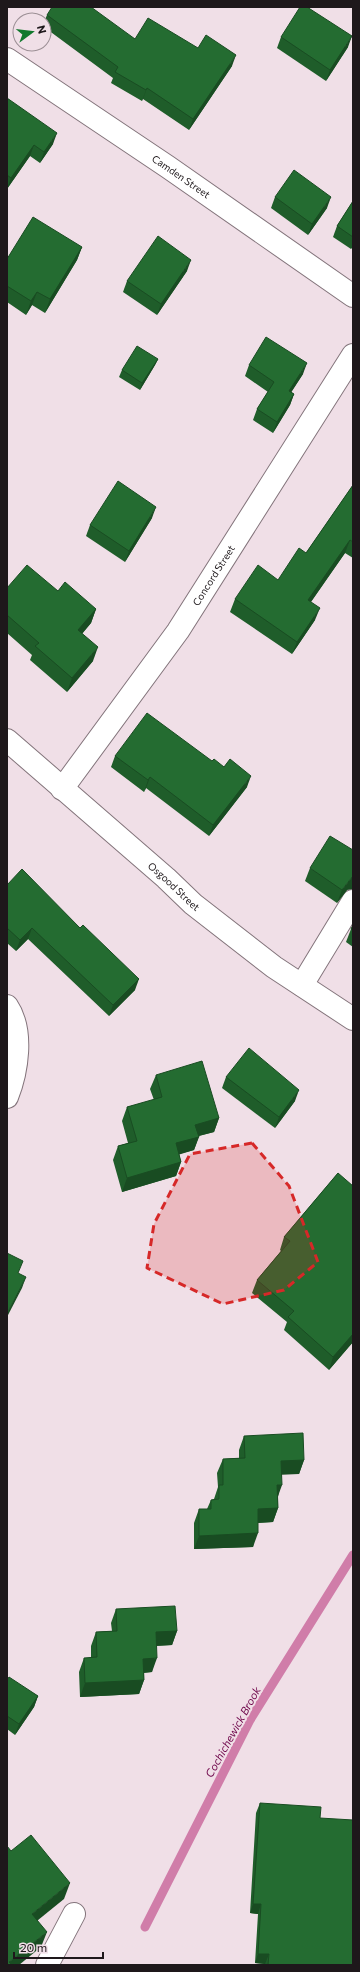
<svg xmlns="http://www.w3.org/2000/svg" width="360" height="1972" font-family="Commissioner,sans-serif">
<rect width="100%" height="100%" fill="#f0dfe7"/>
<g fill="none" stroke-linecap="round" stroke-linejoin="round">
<!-- stream -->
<path stroke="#d07da9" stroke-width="9" d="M145,1927L250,1720L353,1555"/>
<!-- minor casing -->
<g stroke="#83747b" stroke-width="24">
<g id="minor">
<path id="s1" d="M7,59L168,167L353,296"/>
<path id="s2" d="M7,740L166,878L193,904L274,967L353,1019"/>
<path id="s3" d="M62,789L178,631L353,355"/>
<path d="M302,985L353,901"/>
<path d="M7,1006C24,1031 17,1072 7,1097"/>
<path d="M47,1965L74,1914"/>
</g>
</g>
<!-- minor -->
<use href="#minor" stroke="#fff" stroke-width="22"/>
</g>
<!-- wall -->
<g fill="#1f5d2a">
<path d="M47,15L135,39L198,48L232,66L189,130L143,99L142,101L111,83L113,78L44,27V22Z"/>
<path d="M281,37L348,47L326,81L277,48Z"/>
<path d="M7,98L53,144L40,163L30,156L7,189Z"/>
<path d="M275,197L327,208L308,235L271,208Z"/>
<path d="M353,201V247L351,249L333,237L337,226Z"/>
<path d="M82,247L77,260L45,313L32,305L26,315L7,302V259Z"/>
<path d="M187,271L157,315L123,292L127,281Z"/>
<path d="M158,359L155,365L140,390L119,377L122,370Z"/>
<path d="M249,365L303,374L291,392L294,394L290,405L273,433L253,420L257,409L268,392L245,376Z"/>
<path d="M353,485V558L345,553L311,602L315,620L292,654L230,612L235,599L278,580L306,553Z"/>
<path d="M152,518L125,562L86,536L90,525Z"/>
<path d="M7,588L58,591L96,609L91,623L82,634L93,661L67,692L30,660L32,655L7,633Z"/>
<path d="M115,756L212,761L247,787L209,836L146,788L144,792L111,767Z"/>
<path d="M310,868L347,890L337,903L305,881Z"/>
<path d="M7,885L135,990L109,1016L28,939L16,951L7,943Z"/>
<path d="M353,925V947L346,942L351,929Z"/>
<path d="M156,1075L219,1118L214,1132L199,1136L194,1150L179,1154L181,1162L176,1176L122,1192L113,1160L118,1146L128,1143L122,1121L127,1107L154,1100L150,1089Z"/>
<path d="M226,1077L295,1101L275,1128L222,1088Z"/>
<path d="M338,1173L353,1342L329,1370L284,1330L287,1322L252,1293L257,1280L281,1251L280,1250L284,1237Z"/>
<path d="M244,1436L304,1460L299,1474H282L278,1497V1508L273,1522L258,1523L253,1547L194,1549V1523L199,1509H207L211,1500L214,1499L218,1487L217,1473L223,1459L239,1458V1450Z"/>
<path d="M116,1609L177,1631L172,1645L156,1646L152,1672L144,1673V1680L139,1694L80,1697L79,1672L84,1658H91V1646L96,1632L112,1631L111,1623Z"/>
<path d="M7,1680L38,1696L34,1707L15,1735L7,1729Z"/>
<path d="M260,1803L320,1818L353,1965H265V1964L255,1963L258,1914L250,1913L256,1813Z"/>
</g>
<!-- shaded-wall -->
<g fill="#194c22">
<path d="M352,36L348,47L326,81L330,70Z"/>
<path d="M236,55L232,66L189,130L193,119Z"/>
<path d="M147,88L143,99L142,101L146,90Z"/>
<path d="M57,133L53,144L40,163L44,152Z"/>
<path d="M34,145L30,156L7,189L11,178Z"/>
<path d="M331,197L327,208L308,235L312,224Z"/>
<path d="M82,247L77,260L45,313L50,299Z"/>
<path d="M191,260L187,271L157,315L161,304Z"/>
<path d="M37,292L32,305L26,315L31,301Z"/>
<path d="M158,359L155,365L140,390L142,383Z"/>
<path d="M307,363L303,374L285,402L289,391Z"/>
<path d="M294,394L290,405L273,433L277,422Z"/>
<path d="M156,507L152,518L125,562L129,551Z"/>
<path d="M350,540L345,553L303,613L308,600Z"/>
<path d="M320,608L315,620L292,654L297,642Z"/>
<path d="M96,609L91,623L73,644L78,630Z"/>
<path d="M98,647L93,661L67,692L72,678Z"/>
<path d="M251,776L247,787L209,836L213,825Z"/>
<path d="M150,777L146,788L144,792L148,780Z"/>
<path d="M352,877H353V889L347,890L337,903L342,890Z"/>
<path d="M32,928L28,939L16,951L20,940Z"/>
<path d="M139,979L135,990L109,1016L113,1005Z"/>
<path d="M299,1090L295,1101L275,1128L279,1117Z"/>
<path d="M219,1118L214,1132L190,1138L195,1125Z"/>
<path d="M199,1137L194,1150L171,1157L176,1143Z"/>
<path d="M181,1162L176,1176L122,1192L127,1178Z"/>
<path d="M26,1277L22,1288L7,1317V1314Z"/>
<path d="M353,1334V1342L329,1370L333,1357Z"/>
<path d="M304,1460L299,1474L276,1475L281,1461Z"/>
<path d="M277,1485H282L277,1499Z"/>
<path d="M278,1508L273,1522L252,1523L258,1509Z"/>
<path d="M258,1533L253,1547L194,1549L199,1536Z"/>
<path d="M177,1631L172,1645L151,1646L156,1632Z"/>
<path d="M157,1658L152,1672L138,1673L143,1659Z"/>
<path d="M144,1680L139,1694L80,1697L85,1683Z"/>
<path d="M38,1696L34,1707L15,1735L19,1724Z"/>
<path d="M70,1883L64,1899L27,1929L32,1914Z"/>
<path d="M253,1904H261L258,1914L250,1913Z"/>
<path d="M47,1932L41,1947L19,1965H8L9,1962Z"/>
<path d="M258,1954H269L265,1964L255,1963Z"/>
</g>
<!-- building -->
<g fill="#246c31" stroke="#194c22">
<path d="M52,7H91L135,39L148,18L198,48L206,35L236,55L193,119L147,88L146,90L115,72L118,67L47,15Z"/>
<path d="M300,7H307L352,36L330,70L281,37Z"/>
<path d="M7,98L57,133L44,152L34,145L11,178L7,175Z"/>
<path d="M294,170L331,197L312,224L275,197Z"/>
<path d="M353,201V237L337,226Z"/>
<path d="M33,217L82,247L50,299L37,292L31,301L7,286V259Z"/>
<path d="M158,236L191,260L161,304L127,281Z"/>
<path d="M266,337L307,363L289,391L294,394L277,422L257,409L274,382L249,365Z"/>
<path d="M137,346L158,359L142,383L122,370Z"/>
<path d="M118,481L156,507L129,551L90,525Z"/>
<path d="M353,485V542L350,540L308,600L320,608L297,642L235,599L258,565L278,580L299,548L306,553Z"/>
<path d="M27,565L58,591L65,582L96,609L78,630L98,647L72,678L35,646L39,643L7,615V588Z"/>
<path d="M147,713L212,761L214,759L224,767L230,759L251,776L213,825L150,777L148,780L115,756Z"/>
<path d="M330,836L353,850V877H352L342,890L310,868Z"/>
<path d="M22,869L80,928L83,925L139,979L113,1005L32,928L20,940L7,928V885Z"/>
<path d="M353,925V931L351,929Z"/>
<path d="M249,1048L299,1090L279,1117L226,1077Z"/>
<path d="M202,1061L219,1118L195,1125L199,1137L176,1143L181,1162L127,1178L118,1146L137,1141L127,1107L162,1097L156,1075Z"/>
<path d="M338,1173L353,1186V1334L333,1357L288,1317L294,1311L257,1280L290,1241L284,1237Z"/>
<path d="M7,1253L23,1261L18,1273L26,1277L7,1314Z"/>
<path d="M303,1433L304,1460L281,1461L282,1485H277L278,1508L258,1509V1533L199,1536V1509H211V1500L219,1499V1485H223V1459L245,1458L244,1436Z"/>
<path d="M175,1606L177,1631L156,1632L157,1658L143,1659L144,1680L85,1683L84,1658L97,1657L96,1632L117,1631L116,1609Z"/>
<path d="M9,1677L38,1696L19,1724L7,1716V1680Z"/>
<path d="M260,1803L321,1807L320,1818L353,1820V1965H268L269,1954H258L261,1904H253Z"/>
<path d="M31,1835L70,1883L32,1914L47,1932L9,1962L12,1965H7V1846L11,1851Z"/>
</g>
<!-- marked area -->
<path fill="#d62828" fill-opacity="0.2" stroke="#d62828" stroke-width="3" stroke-dasharray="8 5" stroke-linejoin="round" d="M252,1143L289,1186L318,1262L284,1290L223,1304L147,1268L154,1224L190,1154Z"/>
<g text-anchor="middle" stroke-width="4" stroke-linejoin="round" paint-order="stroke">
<!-- street labels -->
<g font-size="10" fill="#1e181b" stroke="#f0dfe7">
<text dy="4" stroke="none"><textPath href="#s1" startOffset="210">Camden Street</textPath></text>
<text dy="4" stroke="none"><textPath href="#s3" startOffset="262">Concord Street</textPath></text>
<text dy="4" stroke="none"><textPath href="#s2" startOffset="222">Osgood Street</textPath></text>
</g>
<!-- water labels -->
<g font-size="11" font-style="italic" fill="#6f074b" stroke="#f0dfe7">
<text transform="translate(233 1732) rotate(-61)" y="4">Cochichewick Brook</text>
</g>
</g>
<!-- border -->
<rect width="360" height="1972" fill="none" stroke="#1e181b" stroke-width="16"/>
<!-- north arrow -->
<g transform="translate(32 32) rotate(75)"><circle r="19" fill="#f0dfe7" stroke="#9c8f95"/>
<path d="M0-3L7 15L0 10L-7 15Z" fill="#10782c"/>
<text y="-6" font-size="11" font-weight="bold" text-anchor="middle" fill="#1e181b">N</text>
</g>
<!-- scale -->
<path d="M14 1952v6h89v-6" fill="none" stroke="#1e181b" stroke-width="2"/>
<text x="20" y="1952" font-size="12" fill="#1e181b" stroke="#f0dfe7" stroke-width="3" paint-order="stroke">20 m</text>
</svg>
